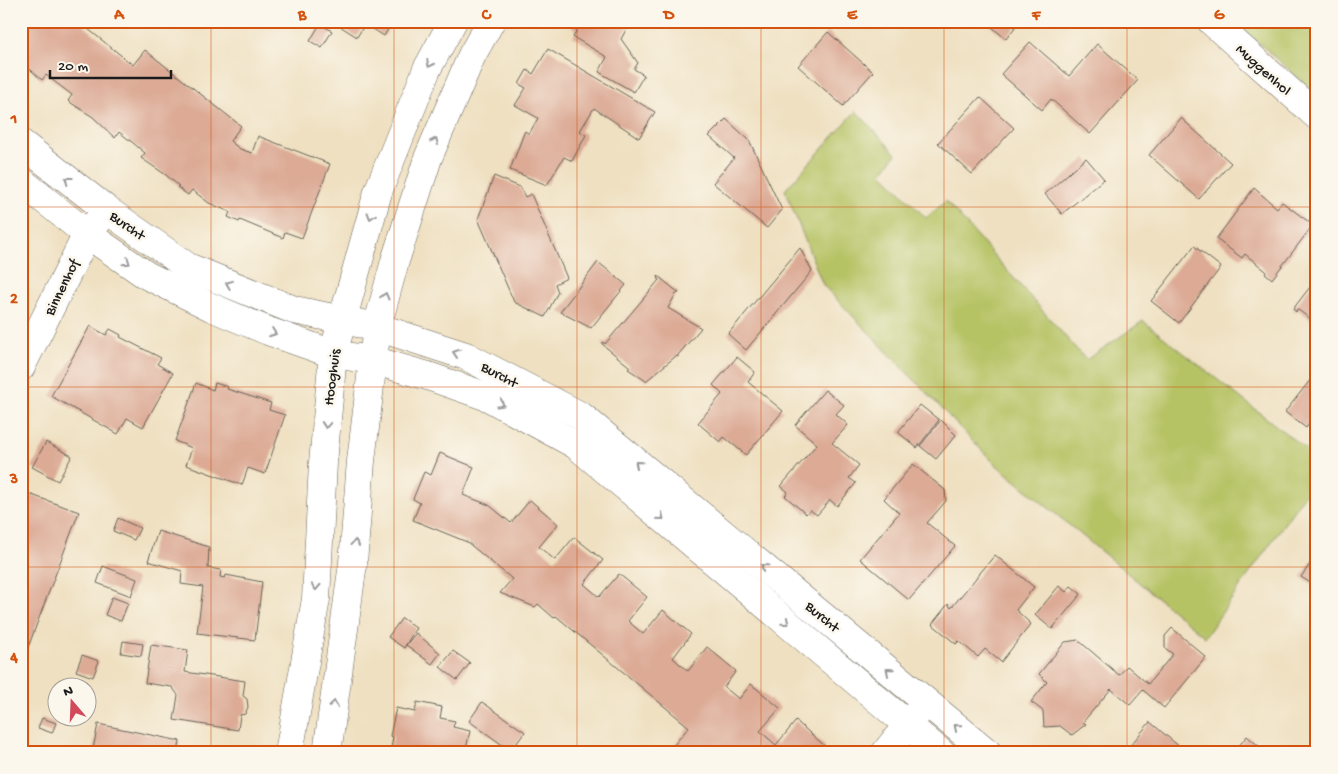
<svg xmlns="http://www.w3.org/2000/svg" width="1338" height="774" font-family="'Gochi Hand',sans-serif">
<rect width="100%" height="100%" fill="#fbf7ec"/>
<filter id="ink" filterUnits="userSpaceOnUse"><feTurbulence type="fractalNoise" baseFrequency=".02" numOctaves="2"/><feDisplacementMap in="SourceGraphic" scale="10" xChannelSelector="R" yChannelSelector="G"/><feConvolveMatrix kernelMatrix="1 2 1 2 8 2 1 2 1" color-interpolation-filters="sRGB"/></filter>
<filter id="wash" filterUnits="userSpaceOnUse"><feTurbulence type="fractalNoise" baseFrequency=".0096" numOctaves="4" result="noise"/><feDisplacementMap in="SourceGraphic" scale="20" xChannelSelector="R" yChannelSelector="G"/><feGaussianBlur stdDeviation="1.12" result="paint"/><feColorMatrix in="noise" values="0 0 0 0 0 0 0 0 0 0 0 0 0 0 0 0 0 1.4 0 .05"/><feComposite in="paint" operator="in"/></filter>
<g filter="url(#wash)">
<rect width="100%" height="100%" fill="#efe0c1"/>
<!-- green -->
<g fill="#b6c365" stroke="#697040">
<path d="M1234,21H1317V84L1311,89Z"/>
<path d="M856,111L896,154L882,173L926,218L946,201L1086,360L1143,321L1317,458V477L1205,637L994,463L823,285L785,190Z"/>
</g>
<g id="blocks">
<!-- building -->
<g fill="#dcaa95">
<path d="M21,21H78L133,65L145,50L241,126L230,141L240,149L252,153L258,136L330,164L302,238L285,232L283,238L240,220L239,222L228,217L230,212L209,203L192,190L188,195L177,187L179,186L166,175L141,158L145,153L132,142L119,132L115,138L93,117L68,101L72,95L46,75L42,80L21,61Z"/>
<path d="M332,21H393L384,36L365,24L357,37Z"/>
<path d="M568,21H631L621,39L638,63L634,69L644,75L634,92L599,72L607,57L573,37L577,30L567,24Z"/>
<path d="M985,21H1011L1016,26L1006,39Z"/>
<path d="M320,24L332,31L322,48L310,41Z"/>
<path d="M828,32L873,72L843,106L798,66Z"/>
<path d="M1030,42L1069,76L1097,44L1138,80L1090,134L1051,99L1042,110L1001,74Z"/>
<path d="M548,49L655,112L639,138L594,108L580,131L586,135L572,161L564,157L547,185L510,170L524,133L525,131L529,134L538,118L515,105L526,88L519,84L527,70L533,74Z"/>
<path d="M980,97L1014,128L972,174L938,143Z"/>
<path d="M1181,118L1231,163L1199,199L1149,155Z"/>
<path d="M726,119L749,140L782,210L767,228L713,183L734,158L709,136Z"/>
<path d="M1086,158L1104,179L1062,214L1045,194Z"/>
<path d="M494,176L520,187L525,197L531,194L567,278L555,284L558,292L545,317L514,302L478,219Z"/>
<path d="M1254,188L1277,208L1282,202L1313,225L1272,279L1265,273L1266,271L1245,254L1242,258L1216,239Z"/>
<path d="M1194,246L1221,267L1179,323L1151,301Z"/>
<path d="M800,248L812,271L746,350L728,334Z"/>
<path d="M598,262L626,285L591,328L560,312Z"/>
<path d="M658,276L679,293L676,294L668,308L701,328L678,355V357L676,356L646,381L628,369L630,367L602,344L603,342L605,344L659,280Z"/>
<path d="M1317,278V324L1297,309L1296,312L1293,309Z"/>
<path d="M90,326L106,335L110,329L121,335L120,337L161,358L157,364L173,373L143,427L127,418L118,434L51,396Z"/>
<path d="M737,357L755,372L748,382L783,411L746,455L724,437L720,442L698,423L722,394L713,385Z"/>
<path d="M1315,374L1317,414L1306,428L1285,412Z"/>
<path d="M196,383L213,390L215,383L228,387L227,389L271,403L269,410L285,415L265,474L248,468L242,485L186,465L192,448L175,441Z"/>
<path d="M825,390L844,405L836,414L848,425L832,443L859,465L849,478L856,483L837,506L830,500L817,515L810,510L806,514L785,496L788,492L781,486L817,444L795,425Z"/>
<path d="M920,405L939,420L917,448L898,432Z"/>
<path d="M941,420L956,435L936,459L920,446Z"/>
<path d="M46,442L72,456L58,481L32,467Z"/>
<path d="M440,453L474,467L463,495L489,505L511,523L530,500L558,524L539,547L555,560L574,537L603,560L584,584L599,597L619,574L647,597L628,621L643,634L663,610L691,634L673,658L688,671L707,647L736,671L724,687L739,699L751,684L780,708L760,731L776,745L796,721L825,746L819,753H681L673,746L689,727L556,616L554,618L538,604L535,607L500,593L512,579L467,542L413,520L420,503L413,499L424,472L431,475Z"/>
<path d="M913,464L945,490L946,501L927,523L955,546L909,600L860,559L899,513L884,499Z"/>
<path d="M21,491L79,512L21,666V519L26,507L21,505Z"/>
<path d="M118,518L140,528L134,540L113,531Z"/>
<path d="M158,531L209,547L208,568L221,570L220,577L225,578L226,575L262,582L255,640L197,633L203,587L181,584L182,571L148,561Z"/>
<path d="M1317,554V587L1301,577Z"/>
<path d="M995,555L1034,587L1016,610L1031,624L1001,662L985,649L978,657L959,641L956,644L932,624L948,604L951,608Z"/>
<path d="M103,566L137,579L131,596L97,583Z"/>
<path d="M1059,586L1066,592L1071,586L1081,594L1052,629L1035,615Z"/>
<path d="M112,597L128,603L121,621L105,615Z"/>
<path d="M402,618L416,628L404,648L388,637Z"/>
<path d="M1172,628L1206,657L1164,708L1143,690L1130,705L1111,689L1083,722L1086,724L1072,735L1060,726L1044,727L1043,711L1031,702L1047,682L1039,674L1065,642L1078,640L1119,675L1127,666L1148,684L1173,654L1165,648V636Z"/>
<path d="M416,633L440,653L432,664L406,645Z"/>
<path d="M123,641L143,644L141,656L121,653Z"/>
<path d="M151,645L188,650L185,672L245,681L243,696L247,699L248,707L245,714L240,715L238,730L174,720L178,695L172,687L145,683Z"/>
<path d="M453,651L470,663L457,680L440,667Z"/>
<path d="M82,655L99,661L93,677L76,671Z"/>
<path d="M417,702L442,707L440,718L455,721L453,727L470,731L465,753H390L393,737L390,736L396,708L415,712Z"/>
<path d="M482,702L525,732L511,751L469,721Z"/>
<path d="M42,718L56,723L52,733L38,728Z"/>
<path d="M1150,722L1187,753H1124Z"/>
<path d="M98,724L180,741L178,753H113L93,749Z"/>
<path d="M1247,736L1267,753H1233Z"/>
</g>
</g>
</g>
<g filter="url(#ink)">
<use href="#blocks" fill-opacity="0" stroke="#666156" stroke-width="1"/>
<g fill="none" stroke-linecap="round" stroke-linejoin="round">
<!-- minor casing -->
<g stroke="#666156" stroke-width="29">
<g id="minor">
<path d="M1211,21L1317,116"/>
<path d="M21,143L107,210L188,267L294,310L377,327L466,356L581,416L988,753"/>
<path d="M21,181L87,234L146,275L211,307L268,331L333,354L372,360L428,376L488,397L576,445L941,753"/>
<path d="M21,367L87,234L98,221"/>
<path d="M289,753L316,599L323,463L333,354L378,192L427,69L453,21"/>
<path d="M327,753L353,563L361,461L377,327L395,261L428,158L472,55L491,21"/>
<path d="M885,753L919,711"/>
</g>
</g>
<!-- minor -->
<use href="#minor" stroke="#fff" stroke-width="28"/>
</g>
<!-- one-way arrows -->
<defs><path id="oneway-chevron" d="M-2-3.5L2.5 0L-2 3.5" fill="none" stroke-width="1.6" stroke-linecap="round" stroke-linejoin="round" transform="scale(1.25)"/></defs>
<g stroke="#999">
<use href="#oneway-chevron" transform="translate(430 64) rotate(117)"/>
<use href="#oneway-chevron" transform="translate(435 141) rotate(-66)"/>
<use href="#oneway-chevron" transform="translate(68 180) rotate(-142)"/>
<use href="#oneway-chevron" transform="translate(371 216) rotate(106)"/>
<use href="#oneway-chevron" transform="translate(127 262) rotate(34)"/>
<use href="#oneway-chevron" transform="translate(229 284) rotate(-158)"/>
<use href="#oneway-chevron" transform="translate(385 296) rotate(-75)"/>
<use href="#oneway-chevron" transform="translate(273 333) rotate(20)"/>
<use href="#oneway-chevron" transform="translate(456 353) rotate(-162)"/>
<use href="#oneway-chevron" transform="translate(501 404) rotate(29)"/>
<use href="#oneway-chevron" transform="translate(326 425) rotate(95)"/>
<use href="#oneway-chevron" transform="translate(638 464) rotate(-140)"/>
<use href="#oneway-chevron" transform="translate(661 517) rotate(40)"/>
<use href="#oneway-chevron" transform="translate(355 543) rotate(-85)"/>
<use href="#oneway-chevron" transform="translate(764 567) rotate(-140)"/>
<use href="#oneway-chevron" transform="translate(316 587) rotate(93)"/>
<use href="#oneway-chevron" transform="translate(786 622) rotate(40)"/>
<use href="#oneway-chevron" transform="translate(889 671) rotate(-140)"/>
<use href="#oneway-chevron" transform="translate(334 704) rotate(-82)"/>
<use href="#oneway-chevron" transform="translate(957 727) rotate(-140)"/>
</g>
</g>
<!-- grid -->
<path fill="none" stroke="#d4530e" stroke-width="1" stroke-opacity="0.55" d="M211,21V753M394,21V753M577,21V753M761,21V753M944,21V753M1127,21V753M21,207H1317M21,387H1317M21,567H1317"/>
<g text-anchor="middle" stroke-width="5" stroke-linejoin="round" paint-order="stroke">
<!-- street labels -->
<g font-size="15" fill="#1c1c1c" stroke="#fbf7ec">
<text transform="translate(1264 69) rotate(42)" y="5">Muggenhol</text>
<text transform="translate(128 225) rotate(35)" y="5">Burcht</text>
<text transform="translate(61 287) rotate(-64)" y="5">Binnenhof</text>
<text transform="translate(500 374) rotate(28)" y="5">Burcht</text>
<text transform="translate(331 377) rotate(-83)" y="5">Hooghuis</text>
<text transform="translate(823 616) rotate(40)" y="5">Burcht</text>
</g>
</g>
<!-- margin -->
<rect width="1338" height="774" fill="none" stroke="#fbf7ec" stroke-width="55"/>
<!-- north arrow -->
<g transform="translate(72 702) rotate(341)"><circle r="24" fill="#fbf7ec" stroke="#a29f99"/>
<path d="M0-4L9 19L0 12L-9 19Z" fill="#d1495b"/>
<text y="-8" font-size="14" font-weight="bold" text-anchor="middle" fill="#1c1c1c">N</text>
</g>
<!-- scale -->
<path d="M50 70v8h121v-8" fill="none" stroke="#1c1c1c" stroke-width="2.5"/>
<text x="58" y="70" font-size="15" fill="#1c1c1c" stroke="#fbf7ec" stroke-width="4" paint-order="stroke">20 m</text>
<rect x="28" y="28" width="1282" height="718" fill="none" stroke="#d4530e" stroke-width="2"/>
<g font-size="16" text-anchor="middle" font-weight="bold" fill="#d4530e">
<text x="119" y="19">A</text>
<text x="302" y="19">B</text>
<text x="486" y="19">C</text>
<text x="669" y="19">D</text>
<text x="852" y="19">E</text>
<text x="1036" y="19">F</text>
<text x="1219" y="19">G</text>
<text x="14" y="123">1</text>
<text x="14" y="303">2</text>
<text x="14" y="483">3</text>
<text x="14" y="662">4</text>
</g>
</svg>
